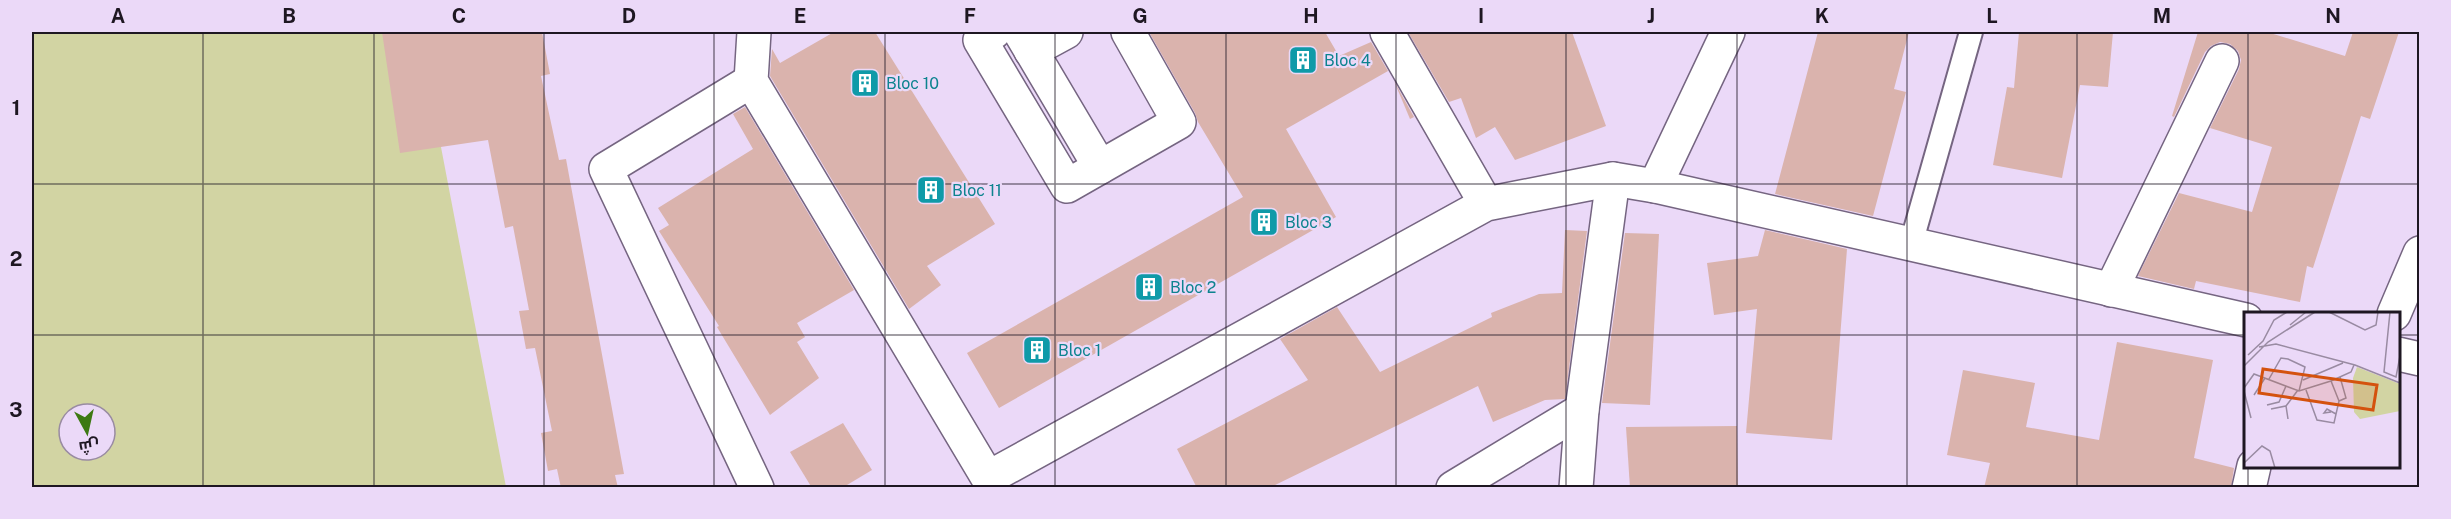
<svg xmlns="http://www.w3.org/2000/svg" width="2451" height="519" font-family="'Public Sans',Cairo,sans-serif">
<rect width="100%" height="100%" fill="#ebd9f8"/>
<!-- green -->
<path fill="#d2d4a3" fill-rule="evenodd" d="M32,32H419L506,487H32ZM69,414H105V450H69Z"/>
<!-- building -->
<g fill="#dab3ad">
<path d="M382,32H542L550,74L541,76L559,160L566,159L624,474L615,475L618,488H561L557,469L548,471L541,433L552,431L535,348L526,349L519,311L529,310L513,226L505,228L488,140L400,153Z"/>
<path d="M834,32H875L995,224L927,266L941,285L909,309L770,76L772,49L780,63Z"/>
<path d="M1149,32H1325L1339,56L1371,42L1388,71L1286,129L1336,217L999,408L967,353L1243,197L1198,122L1195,113Z"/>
<path d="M1408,32H1572L1606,126L1515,160L1495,127L1476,138L1461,98L1449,102Z"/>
<path d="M1818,32H1909L1894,89L1906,92L1873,216L1775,194Z"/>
<path d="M2019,32H2113L2108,87L2080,85L2062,178L1993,165L2007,87L2014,88Z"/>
<path d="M2198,32H2267L2345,56L2353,32H2399L2370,119L2361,116L2313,268L2307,266L2300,302L2196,281L2194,289L2138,276L2179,193L2252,212L2272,147L2210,128L2239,69L2241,60L2238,51L2230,44L2220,42L2211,46L2205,52L2174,117L2172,116Z"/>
<path d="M1394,81L1414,117L1410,119Z"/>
<path d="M745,107L854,290L797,323L805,337L797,342L819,378L770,415L717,327L719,326L659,231L669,225L658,208L753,149L733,114Z"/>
<path d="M1565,230L1587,231L1565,399L1545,400L1493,422L1478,386L1269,488H1197L1177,449L1308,380L1280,339L1337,307L1380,372L1492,317L1491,313L1539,294L1562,293Z"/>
<path d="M1765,230L1847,249L1832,440L1746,433L1757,309L1714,315L1707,263L1758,256Z"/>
<path d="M1625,233L1659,234L1650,405L1602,403Z"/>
<path d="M2117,342L2213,360L2194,458L2234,468L2231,488H1984L1990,463L1947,455L1963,370L2035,383L2026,427L2099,440Z"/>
<path d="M843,423L872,470L842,488H812L790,452Z"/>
<path d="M1737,426L1738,488H1630L1626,427Z"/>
</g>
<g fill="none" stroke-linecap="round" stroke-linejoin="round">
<!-- lane casing -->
<g stroke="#756581" stroke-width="26">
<path id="lane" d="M1911,244L1971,32"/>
</g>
<!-- street casing -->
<g stroke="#756581" stroke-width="36">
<g id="street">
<path d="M754,32L751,81L988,478L1486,204L1613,179L1655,186L2246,320"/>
<path d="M994,32L980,40L1067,186L1179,122L1128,32"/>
<path d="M1020,32L1100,167"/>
<path d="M1387,32L1486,204"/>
<path d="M1031,51L1066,32"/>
<path d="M751,81L606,169L757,488"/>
<path d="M1655,186L1728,32"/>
<path d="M2111,290L2222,61"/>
<path d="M2394,314L2420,253"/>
<path d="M2398,354L2420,359"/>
<path d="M1453,488L1582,410"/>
<path d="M1576,488L1582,410L1613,179"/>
<path d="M2249,488L2254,466"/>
</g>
</g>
<!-- lane -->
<use href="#lane" stroke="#fff" stroke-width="22"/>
<!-- street -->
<use href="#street" stroke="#fff" stroke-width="33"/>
</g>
<!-- grid -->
<path fill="none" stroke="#1e1722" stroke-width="1.5" stroke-opacity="0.55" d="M203,32V488M374,32V488M544,32V488M714,32V488M885,32V488M1055,32V488M1226,32V488M1396,32V488M1566,32V488M1737,32V488M1907,32V488M2077,32V488M2248,32V314M32,184H2420M32,335H2246M2398,335H2420M2248,466V488"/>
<!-- icons -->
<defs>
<g id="building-square" transform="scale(1.5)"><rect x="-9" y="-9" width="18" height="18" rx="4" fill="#0f9aa8" stroke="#ebd9f8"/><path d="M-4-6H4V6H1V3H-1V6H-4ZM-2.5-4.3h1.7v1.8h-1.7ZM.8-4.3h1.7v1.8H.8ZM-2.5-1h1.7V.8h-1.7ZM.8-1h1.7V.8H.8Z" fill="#fff"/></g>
</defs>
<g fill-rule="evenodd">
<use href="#building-square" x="1303" y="60"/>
<use href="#building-square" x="865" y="83"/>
<use href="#building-square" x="931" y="190"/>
<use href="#building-square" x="1264" y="222"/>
<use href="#building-square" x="1149" y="287"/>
<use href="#building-square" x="1037" y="350"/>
</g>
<g text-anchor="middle" stroke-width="4.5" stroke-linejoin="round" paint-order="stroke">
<!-- culture labels -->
<g font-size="16" fill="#0d838f" stroke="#ebd9f8" text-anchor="start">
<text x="1324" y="66">Bloc 4</text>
<text x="886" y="89">Bloc 10</text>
<text x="952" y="196">Bloc 11</text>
<text x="1285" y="228">Bloc 3</text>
<text x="1170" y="293">Bloc 2</text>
<text x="1058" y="356">Bloc 1</text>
</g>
</g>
<!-- overview -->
<g transform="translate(2244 312)">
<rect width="156" height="156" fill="#ebd9f8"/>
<path d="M113,55L156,72V99L116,107L110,100L109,66Z" fill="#d2d4a3"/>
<path fill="none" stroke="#998ba2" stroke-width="1.5" d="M85,0L121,18L132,13L134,0M146,0L140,60L152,65L156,44M46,13L62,0M15,35L32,32L111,53L156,71M4,43L19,29L30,8L43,0M0,54L24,30L71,0M25,67L37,46L44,47L61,55L55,79M59,68L99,51M87,69L107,60L110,53M0,76L10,62L55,79L87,69L95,89L90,111L73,108L62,78M0,79L7,106M10,83L21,66M95,89L102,86L96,65M23,93L35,90L42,74M42,94L54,78M27,97L42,94L44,107M87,100L80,101L83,97L92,102M0,151L18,134L26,139L31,156"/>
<path fill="#d4520e" fill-opacity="0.15" stroke="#d4520e" stroke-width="3" d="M19,57L133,73L129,98L15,81Z"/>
<rect width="156" height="156" fill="none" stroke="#1e1722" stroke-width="3"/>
</g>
<!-- border -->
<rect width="2451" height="519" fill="none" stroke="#ebd9f8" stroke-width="66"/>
<!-- north arrow -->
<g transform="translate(87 432) rotate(172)"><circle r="28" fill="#ebd9f8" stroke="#998ba2" stroke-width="1.5"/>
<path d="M0-4.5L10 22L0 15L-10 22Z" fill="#3d7913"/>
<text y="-9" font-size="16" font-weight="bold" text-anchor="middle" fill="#1e1722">ش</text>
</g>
<rect x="33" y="33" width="2385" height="453" fill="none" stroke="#1e1722" stroke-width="2"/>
<g font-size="20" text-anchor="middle" font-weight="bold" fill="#1e1722">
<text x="118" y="23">A</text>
<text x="289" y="23">B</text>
<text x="459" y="23">C</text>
<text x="629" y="23">D</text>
<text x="800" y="23">E</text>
<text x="970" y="23">F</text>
<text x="1140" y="23">G</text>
<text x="1311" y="23">H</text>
<text x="1481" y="23">I</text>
<text x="1651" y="23">J</text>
<text x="1822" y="23">K</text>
<text x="1992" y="23">L</text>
<text x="2162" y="23">M</text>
<text x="2333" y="23">N</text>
<text x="16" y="115">1</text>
<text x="16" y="266">2</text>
<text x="16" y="417">3</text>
</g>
</svg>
